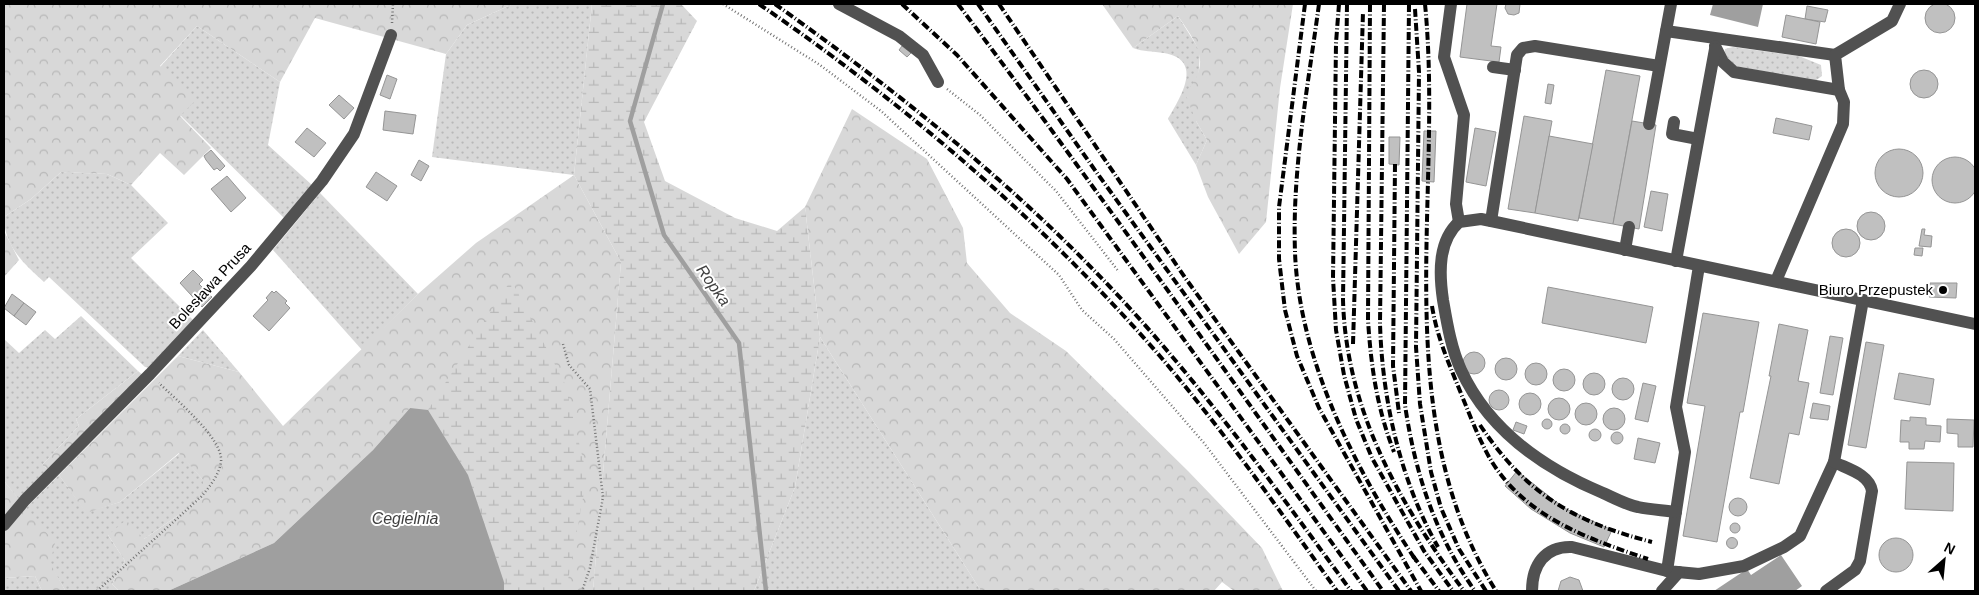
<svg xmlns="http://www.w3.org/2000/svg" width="1979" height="595" font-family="Helvetica,sans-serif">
<defs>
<pattern id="grass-dots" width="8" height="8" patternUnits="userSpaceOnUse" patternTransform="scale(1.25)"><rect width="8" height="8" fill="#d8d8d8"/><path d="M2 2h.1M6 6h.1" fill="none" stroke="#b8b8b8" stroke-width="1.8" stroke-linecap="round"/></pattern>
<pattern id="forest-crowns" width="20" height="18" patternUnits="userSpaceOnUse" patternTransform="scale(1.25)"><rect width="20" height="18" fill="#d8d8d8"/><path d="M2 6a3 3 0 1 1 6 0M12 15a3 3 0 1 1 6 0" fill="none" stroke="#b8b8b8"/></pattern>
<pattern id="wetland-marsh" width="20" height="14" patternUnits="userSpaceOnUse" patternTransform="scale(1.25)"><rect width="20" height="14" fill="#d8d8d8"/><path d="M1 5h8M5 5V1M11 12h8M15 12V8" fill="none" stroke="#b8b8b8"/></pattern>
</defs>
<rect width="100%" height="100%" fill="#fff"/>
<!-- grass -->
<g fill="url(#grass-dots)">
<path d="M513,4H592L574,175L432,157L446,54L467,25Z"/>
<path d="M1178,16L1200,51L1196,121L1207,140L1196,165L1168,119C1180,98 1205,60 1164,53C1152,51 1144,52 1133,48Z"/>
<path d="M197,26L280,82L268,145L312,185L285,219L180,115L160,67Z"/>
<path d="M1733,47L1799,56L1821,65L1822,76L1815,81L1735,66L1724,54L1725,49Z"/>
<path d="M61,172L107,174L131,185L168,223L131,258L194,321L151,368L145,367L49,277L44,282C24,264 4,246 4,217L31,199Z"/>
<path d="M320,193L418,294L362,350L273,250Z"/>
<path d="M81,316L138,371L76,419L79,426L42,465L49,470L20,501L4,481V339L19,353L45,330L55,339Z"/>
<path d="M203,330L239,372L178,356Z"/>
<path d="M820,337L981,591H754L795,487Z"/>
<path d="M180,453L203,480V498L144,539L108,535L125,561L112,584L119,591H63L65,590L49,563L26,508L59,475L86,512L120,502Z"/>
<path d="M35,576L42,591H4V578Z"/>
</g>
<!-- forest -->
<g fill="url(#forest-crowns)">
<path d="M4,4H513L467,25L446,54L315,18L280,82L197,26L160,66L195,101L180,116L211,148L184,175L160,153L131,185L107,174L61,172L31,199L4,217Z"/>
<path d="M1102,4H1293L1280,88L1266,222L1239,254L1208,197L1196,165L1207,140L1196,121L1185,93C1213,63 1197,44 1178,16L1133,48Z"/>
<path d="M852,109L927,159L963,228L967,263L1010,313L1066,351L1188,471L1262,548L1283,591H1234L1222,582L1214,591H981L820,337L805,207Z"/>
<path d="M574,175L621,262L593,591H504V582L410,408L373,450L274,543L168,591H119L112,584L125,561L108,535L126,520L144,539L203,498V480L179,453L120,502L86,513L59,475L178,356L239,372L283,426L418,294L476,243Z"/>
<path d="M4,231L19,260L4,277Z"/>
<path d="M138,371L144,376L49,470L42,465L79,426L76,419Z"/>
<path d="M4,481L55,543L50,563L65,590L63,591H42L35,576L4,578Z"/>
</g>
<!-- wetland -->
<g fill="url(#wetland-marsh)">
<path d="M592,4H681L697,21L644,122L665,181L735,218L777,231L805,207L820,337L795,487L754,591H593L621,262L574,175Z"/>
<path d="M511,280L565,384L587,476L566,591H504V582L468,475L428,410Z"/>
</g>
<!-- water -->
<g fill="#9f9f9f">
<path d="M1713,4H1763L1758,27L1710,15Z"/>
<path d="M410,408L428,410L468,475L504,582V591H168L274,543L373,450Z"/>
<path d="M1781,555L1802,586L1795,591H1714L1747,569L1751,575Z"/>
</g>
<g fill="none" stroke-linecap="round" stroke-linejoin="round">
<!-- stream -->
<path stroke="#9f9f9f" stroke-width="4.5" d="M663,4L630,121L664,235L739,343L766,591"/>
</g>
<!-- building -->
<g fill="#c0c0c0" stroke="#959595">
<circle cx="1940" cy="18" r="15"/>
<path d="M1467,4H1497L1491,46L1501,47L1499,62L1460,57Z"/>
<path d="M1506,4H1520L1519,13L1514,15L1508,14L1505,8Z"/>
<path d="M1807,6L1828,10L1825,22L1805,19Z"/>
<path d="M1786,15L1820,22L1816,44L1782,37Z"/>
<path d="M902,46L911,53L907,57L899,50Z"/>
<circle cx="1924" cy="84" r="14"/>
<path d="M1606,70L1640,76L1613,224L1579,218Z"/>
<path d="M387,75L397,79L390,99L380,95Z"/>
<path d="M1548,84L1554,85L1551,104L1545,103Z"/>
<path d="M339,95L354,108L344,119L329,105Z"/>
<path d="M385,111L416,115L413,134L383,130Z"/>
<path d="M1524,116L1552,121L1535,213L1508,209Z"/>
<path d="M1776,118L1812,126L1809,140L1773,133Z"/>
<path d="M1632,121L1656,125L1639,229L1613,224Z"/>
<path d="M307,128L326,143L314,157L295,142Z"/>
<path d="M1475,128L1496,132L1486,186L1466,182Z"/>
<path d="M1424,131H1436L1434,182L1422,181Z"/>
<path d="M1549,136L1593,144L1578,221L1535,213Z"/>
<path d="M1389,137H1400L1399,165L1389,164Z"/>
<circle cx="1899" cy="173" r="24"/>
<path d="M211,150L225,166L220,171L217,168L214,170L206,160L204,156Z"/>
<circle cx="1955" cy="180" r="23"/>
<path d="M419,160L429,166L421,181L411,175Z"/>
<path d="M376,172L397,186L387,201L366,187Z"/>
<path d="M227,176L246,198L231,212L211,189Z"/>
<path d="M1651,191L1668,194L1662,231L1644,227Z"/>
<circle cx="1871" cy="226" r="14"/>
<circle cx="1846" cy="243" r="14"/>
<path d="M1922,229H1925L1924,235L1932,236L1931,247L1919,246Z"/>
<path d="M1915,248H1923L1922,256L1914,255Z"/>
<path d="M193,270L203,280L199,284L212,297L202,307L180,283Z"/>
<path d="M1930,283H1957L1956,298L1929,297Z"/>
<path d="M1548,287L1653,307L1646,343L1542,323Z"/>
<path d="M272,291L274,293L276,291L287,301L285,303L290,308L269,331L253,316L268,300L266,298Z"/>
<path d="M12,294L24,303L14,316L4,308Z"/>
<path d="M24,303L36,312L26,325L14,316Z"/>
<path d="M1703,313L1759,322L1743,412H1740L1717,542L1683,536L1705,406L1687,403Z"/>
<path d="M1779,324L1808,330L1798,381L1809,383L1799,435L1789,433L1779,484L1750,478L1771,376H1769Z"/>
<path d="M1830,336L1843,338L1833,395L1820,393Z"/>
<path d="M1866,342L1884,345L1866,448L1848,445Z"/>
<circle cx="1474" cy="363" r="11"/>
<circle cx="1506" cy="369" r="11"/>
<circle cx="1536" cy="374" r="11"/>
<circle cx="1564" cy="380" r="11"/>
<circle cx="1594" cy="384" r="11"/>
<path d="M1899,373L1934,379L1930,405L1894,399Z"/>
<circle cx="1623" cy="389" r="11"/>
<path d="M1643,383L1656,386L1648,422L1635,419Z"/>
<circle cx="1499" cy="400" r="10"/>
<circle cx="1530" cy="404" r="11"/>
<circle cx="1559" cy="409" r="11"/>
<circle cx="1586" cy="414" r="11"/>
<path d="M1813,403L1830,406L1828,420L1810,418Z"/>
<circle cx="1614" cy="419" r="11"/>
<path d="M1910,417L1926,418V425L1941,426L1940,442L1925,441L1924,449H1909V442H1900L1901,420L1910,421Z"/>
<path d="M1947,419L1974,420L1973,447H1958V434L1947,433Z"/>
<circle cx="1547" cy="424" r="5"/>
<path d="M1516,422L1527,426L1524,434L1513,430Z"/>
<circle cx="1565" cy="429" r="5"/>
<circle cx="1595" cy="435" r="6"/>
<circle cx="1617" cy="438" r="6"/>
<path d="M1638,438L1660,443L1655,463L1634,459Z"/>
<path d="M1907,462L1954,463L1953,511L1905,509Z"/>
<path d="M1517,471L1564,508L1612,530L1604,547L1570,533L1531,509L1505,486Z"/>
<circle cx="1738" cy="507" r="9"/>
<circle cx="1735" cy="528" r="5"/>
<circle cx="1732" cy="543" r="5.5"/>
<circle cx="1896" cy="555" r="17"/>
<path d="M1570,577L1579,580L1583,591H1558L1561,581Z"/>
</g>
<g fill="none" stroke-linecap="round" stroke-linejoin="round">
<!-- path -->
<g stroke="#737373" stroke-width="2.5" stroke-dasharray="1 2.5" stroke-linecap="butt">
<path d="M723,4L820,65L881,111L1059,275L1082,310L1114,339L1204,443L1316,591"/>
<path d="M392,23L393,4"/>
<path d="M947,89L980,115L1056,191L1119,272"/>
<path d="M563,344L569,365L590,389L603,497L590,568L582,591"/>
<path d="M97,591L202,496C210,486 219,475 221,462C224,439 175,399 159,383"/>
</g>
<!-- minor -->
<g stroke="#515151" stroke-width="12">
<path d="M839,4L899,36L923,55L938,82"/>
<path d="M1451,4L1444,57L1464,115L1456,204L1459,222"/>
<path d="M1671,4L1666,31L1835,55"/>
<path d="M1715,46L1723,62L1734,72L1839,90"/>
<path d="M1493,67L1515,70"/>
<path d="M1674,122L1672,134L1698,139"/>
<path d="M1649,124L1666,31"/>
<path d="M1491,221L1517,55L1523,48L1535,46L1659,66"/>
<path d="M1625,250L1629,227"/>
<path d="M1676,261L1715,49"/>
<path d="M1699,266L1676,407L1685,452L1667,571L1699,574L1744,566L1784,547L1800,536L1834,462"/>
<path d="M1776,281L1843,124L1844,102L1839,90L1835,55L1892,21L1900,4"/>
<path d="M1676,512C1664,510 1651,510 1638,507C1627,505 1614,498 1603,493C1543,468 1489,431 1461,370C1451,348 1447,323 1443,300C1439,273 1438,241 1459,222L1481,219L1491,221L1975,324"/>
<path d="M4,525L25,500L150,374L251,266L322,181L354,134L391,35"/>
<path d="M1532,591C1532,565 1545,546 1572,547L1667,571"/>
<path d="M1662,591L1679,572"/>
<path d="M1826,591L1855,570L1860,561L1872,491C1869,474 1848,469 1834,462L1863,300"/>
</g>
<!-- rail -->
<g stroke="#000" stroke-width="4" stroke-dasharray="8 2.5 1 2.5" stroke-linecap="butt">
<path d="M759,4C906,105 1042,221 1159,355C1223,430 1280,511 1337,591"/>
<path d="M775,4C894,89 1010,181 1111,288C1200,382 1275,487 1351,591"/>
<path d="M902,4L957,55L1067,179L1367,591"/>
<path d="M958,4C1103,197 1242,395 1383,591"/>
<path d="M978,4L1097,173L1399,591"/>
<path d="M999,4L1186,279L1411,591"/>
<path d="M1305,4L1279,207V259L1285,310L1297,356L1319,408L1421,591"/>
<path d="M1319,4C1308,86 1292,169 1295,252C1299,361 1357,473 1417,562"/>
<path d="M1339,4L1336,43L1333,278L1336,330L1344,375L1356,419L1372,458L1424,551L1453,591"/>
<path d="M1347,4L1343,300C1346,410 1400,505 1464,591"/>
<path d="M1370,4L1368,320C1371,367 1377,408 1394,452"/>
<path d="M1384,4L1380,323C1382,399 1400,480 1438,547"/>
<path d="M1409,4L1405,405C1415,473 1435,535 1475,591"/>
<path d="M1425,4C1444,198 1386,415 1496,591"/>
<path d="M1415,9L1419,72L1416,347L1420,404L1431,472L1441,508L1459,549L1486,591"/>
<path d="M1395,164L1393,366L1399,413"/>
<path d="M1432,306C1437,338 1450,366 1462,396C1471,418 1480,442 1492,462C1527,518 1589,539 1648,559"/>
<path d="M1353,344L1363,12"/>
<path d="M1480,425C1526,494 1574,522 1652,542"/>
<path d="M1413,556L1439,591"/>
</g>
</g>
<!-- markers -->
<circle fill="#000" stroke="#fff" stroke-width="2" cx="1943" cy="290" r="5"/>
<g text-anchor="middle" stroke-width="4" stroke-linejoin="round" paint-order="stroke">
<!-- street labels -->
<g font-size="15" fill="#000" stroke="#fff">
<text transform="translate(210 286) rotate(-47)" y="5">Bolesława Prusa</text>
</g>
<!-- poi labels -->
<g font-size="15" fill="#000" stroke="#fff" text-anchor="end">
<text x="1933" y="295">Biuro Przepustek</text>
</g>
<!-- water labels -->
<g font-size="16" font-style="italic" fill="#404040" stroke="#fff">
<text transform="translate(714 285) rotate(55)" y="6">Ropka</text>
<text x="405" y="524">Cegielnia</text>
</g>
</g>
<!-- border -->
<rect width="1979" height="595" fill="none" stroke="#000000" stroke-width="10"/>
<!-- north arrow -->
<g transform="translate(1944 560) rotate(27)" stroke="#ffffff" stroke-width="4" paint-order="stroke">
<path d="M0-4L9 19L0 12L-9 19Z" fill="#000000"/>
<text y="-8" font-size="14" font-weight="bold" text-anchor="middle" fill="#000000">N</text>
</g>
</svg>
